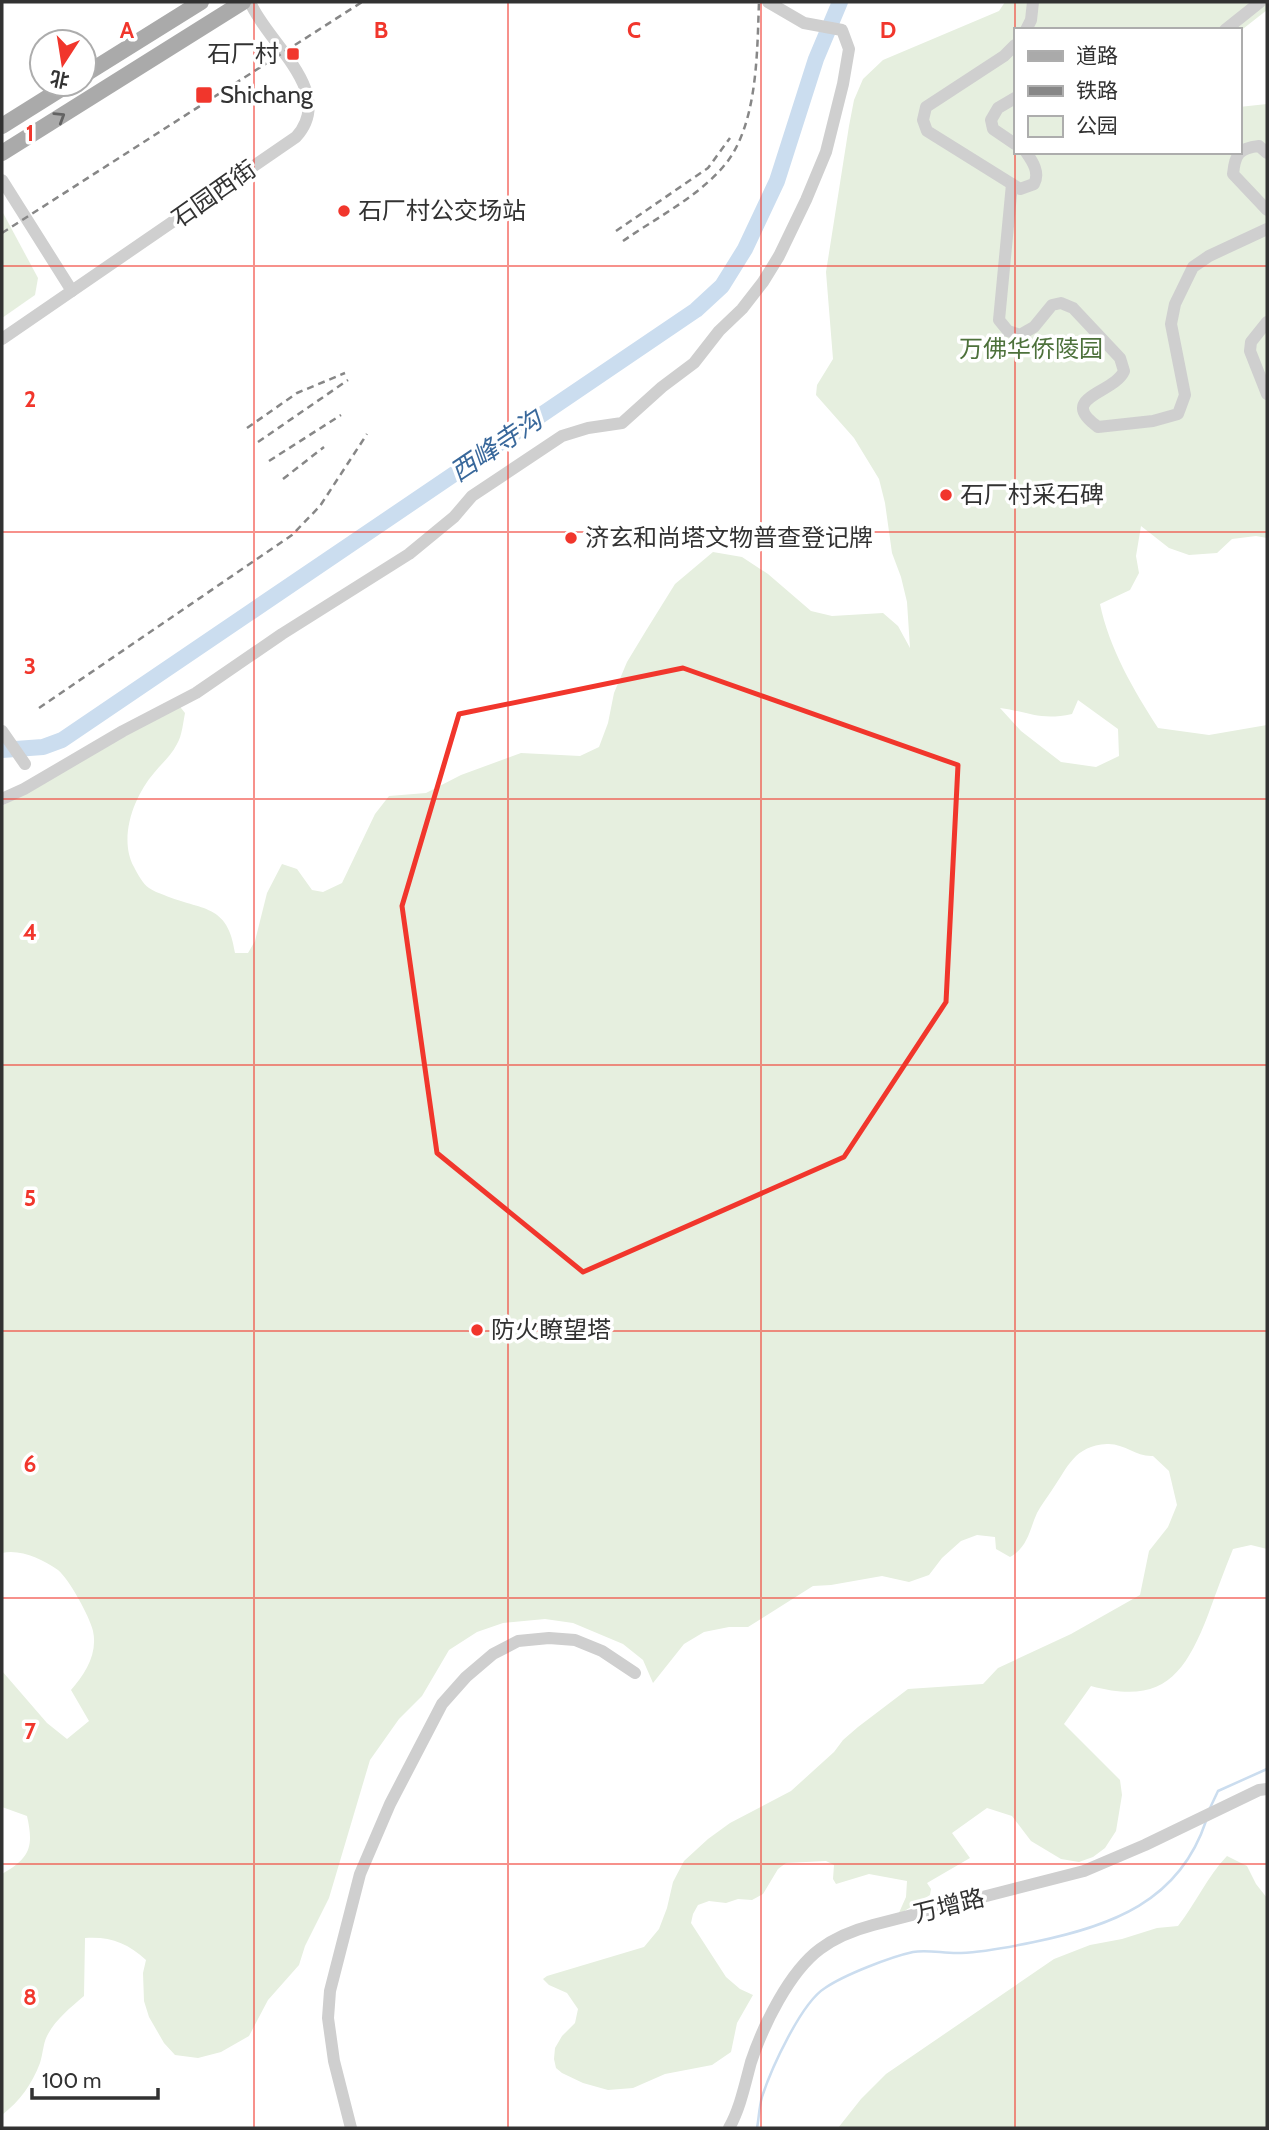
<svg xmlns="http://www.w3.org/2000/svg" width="1269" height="2130" font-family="Cabin,'Noto Sans SC',sans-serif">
<rect width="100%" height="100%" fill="#fff"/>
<!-- green -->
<g fill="#e6efdf" fill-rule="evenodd">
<path d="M1005,2H1267V10L1239,32V30H1015V152H1239V107L1267,104V538L1256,536L1232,539L1217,553L1189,555L1169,548L1141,526L1136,556L1139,573L1130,590L1100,604C1109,648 1134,691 1158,728L1209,735L1267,725V1549L1251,1545L1233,1549C1224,1571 1216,1593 1208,1615C1184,1677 1161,1705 1091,1686L1064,1724L1120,1780L1122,1795L1116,1831L1105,1848L1093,1857L1079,1862L1061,1859L1031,1841L1012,1816L987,1808L952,1833L970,1858L927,1883L931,1889L930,1895L898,1915L906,1897L907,1881L869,1874L836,1884L833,1879L834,1865L826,1861L786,1863L778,1869L763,1894L752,1900L738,1899L726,1903L709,1901L698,1905L693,1914L691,1923L726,1977L740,1989L753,1995L737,2023L731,2052L712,2065L665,2074L633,2088L608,2090L583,2083L562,2073L556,2068L554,2059L555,2048L562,2036L575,2023L578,2009L567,1993L549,1985L543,1979L547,1976L644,1947L659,1929L667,1908L673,1882L684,1861L708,1839L730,1823L791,1791L834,1752L843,1740L858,1727L908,1689L983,1684L998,1668L1071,1634L1140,1595L1149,1551L1168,1527L1177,1505L1169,1471L1153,1456C1136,1457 1124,1443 1107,1444C1074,1446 1068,1467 1052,1490C1047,1498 1041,1505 1037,1513C1029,1531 1028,1547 1010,1557L996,1549L995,1537L977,1535L961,1541L942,1558L929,1575L909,1582L882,1576L831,1585L813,1586L748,1627H729L704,1632L684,1644L653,1683L643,1660L623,1644L573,1623L545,1619L503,1623L477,1632L449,1650L422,1696L399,1719L370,1760L329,1898L305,1946L299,1965L268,2000L249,2036L221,2052L198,2058L175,2055L164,2043L149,2017L144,2001L143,1973L146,1960C128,1943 109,1936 85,1938L84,1996C70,2008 55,2020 47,2036C43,2044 43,2054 40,2063C32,2084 20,2101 2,2115V1874C30,1858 34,1847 27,1816L2,1807V1671L47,1723L67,1739L89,1721L71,1690C85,1674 98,1654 93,1631C90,1617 69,1579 58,1570C42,1559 21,1549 2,1553V806L177,703L185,713C183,723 182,736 177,744C171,756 162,763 154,773C134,796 118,838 134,867C137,873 143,884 149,888C153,891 159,893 164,895C202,911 228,903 235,953H248L255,941L267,893L282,864L297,869L312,890L323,892L342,883L375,814L389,796L426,793L461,775L521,753L580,756L599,747L608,723L614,693L627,662L647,629L675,584L713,552L742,557L768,574L811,611L832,616L883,613L898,626L910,648L907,602L901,577L892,553L885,503L879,479L854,438L816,395L817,385L833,359L826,272L849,126L854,100L863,79L883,60L999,11ZM1078,700L1118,729L1119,756L1096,767L1061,762L1021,731L1000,708C1030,712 1040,721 1072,714Z"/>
<path d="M2,211L38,278L35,295L2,318Z"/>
<path d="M1227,1856L1247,1866L1256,1884L1267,1898V2128H838L861,2099L886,2074L1054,1959L1090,1945L1122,1939L1157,1928L1178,1926C1196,1903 1207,1877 1227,1856Z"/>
</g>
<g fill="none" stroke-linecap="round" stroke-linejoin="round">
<!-- stream -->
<g stroke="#cbddef" stroke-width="2.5">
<path d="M1210,1808L1218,1791L1267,1769"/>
<path d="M757,2128C759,2118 759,2107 762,2097C771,2069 801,2003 825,1988C844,1975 890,1957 913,1952C928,1949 945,1954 961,1953C985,1952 1010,1947 1034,1942C1111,1926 1179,1902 1206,1821"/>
</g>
<!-- river -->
<path stroke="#cbddef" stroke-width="16" d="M2,750L43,747L62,740L696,310L722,286L745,249L777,181L816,59L840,2"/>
<!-- minor -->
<g stroke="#cfcfcf" stroke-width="12">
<path d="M1026,30L1031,20L1033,2"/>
<path d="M1225,30L1260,2"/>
<path d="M1015,45L1004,56L926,107L923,120L927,131L1020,189L1034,184C1040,173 1033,162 1026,152"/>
<path d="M1015,98L998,108L991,120L993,129L1015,144"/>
<path d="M1267,153L1259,146C1239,148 1235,154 1233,174L1267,210"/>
<path d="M2,180L72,291"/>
<path d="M1012,184L999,320L1008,331L1020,335L1034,327L1052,305L1061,303L1073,308L1120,358L1124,371C1114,394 1056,397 1098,427L1153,421L1178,414L1185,395L1171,324L1175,304L1193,267L1209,256L1267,229"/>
<path d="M1267,322L1251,342L1250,351L1267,394"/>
<path d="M2,339L296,137C337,92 267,43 250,2"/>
<path d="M2,731L25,764"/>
<path d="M2,799L24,789L123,731L196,693L282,634L409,554L454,517L472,496L562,436L588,428L622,423L662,387L694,363L719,331L742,309L763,282L779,256L806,200L826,152L843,84L849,49L842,30L804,23L768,2"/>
<path d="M351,2128L334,2061L328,2018L330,1991L360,1874L390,1804L442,1704L466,1677L493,1654L518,1641L549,1638L575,1640L602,1651L635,1673"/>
<path d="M729,2128C740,2109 745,2084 751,2062C763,2026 789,1972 820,1949C836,1937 854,1930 873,1925L1084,1871L1145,1845L1259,1790L1267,1789"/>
</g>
<!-- major -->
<g stroke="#aaa" stroke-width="16">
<path d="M84,75L201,2"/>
<path d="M2,126L69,84"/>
<path d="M2,153L243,2"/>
</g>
<!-- rail -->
<g stroke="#878787" stroke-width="2.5" stroke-dasharray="7 5" stroke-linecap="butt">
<path d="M616,231L708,168L730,138"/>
<path d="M2,233L362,2"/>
<path d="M623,241C656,218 696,198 723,167C758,127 757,53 759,2"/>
<path d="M247,428L297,393L345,373"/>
<path d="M258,442L348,380"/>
<path d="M269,461L341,415"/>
<path d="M283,479L324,447"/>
<path d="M39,708L292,535L320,506L367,434"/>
</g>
</g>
<!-- one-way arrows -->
<defs><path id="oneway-chevron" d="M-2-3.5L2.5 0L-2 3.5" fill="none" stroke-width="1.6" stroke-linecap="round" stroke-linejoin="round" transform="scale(1.75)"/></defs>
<use stroke="#626262" href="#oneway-chevron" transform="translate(60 117) rotate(-32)"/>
<!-- marked area -->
<path fill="none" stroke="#f1362c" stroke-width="5" stroke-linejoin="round" d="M683,668L958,765L946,1002L844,1157L583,1272L437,1153L402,906L459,714Z"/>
<!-- grid -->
<path fill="none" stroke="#f1362c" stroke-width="2" stroke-opacity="0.55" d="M254,2V2128M508,2V2128M761,2V2128M1015,2V2128M2,266H1267M2,532H1267M2,799H1267M2,1065H1267M2,1331H1267M2,1598H1267M2,1864H1267"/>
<!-- markers -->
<g fill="#f1362c" stroke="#fff" stroke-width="2.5">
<rect x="286" y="47" width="14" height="14" rx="3.5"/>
<rect x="195" y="86" width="18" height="18" rx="3.5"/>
<circle cx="344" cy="211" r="7"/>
<circle cx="946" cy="495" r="7"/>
<circle cx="571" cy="538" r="7"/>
<circle cx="477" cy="1330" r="7"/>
</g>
<g text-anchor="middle" stroke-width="7" stroke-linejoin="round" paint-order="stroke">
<!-- poi labels -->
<g font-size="24" fill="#323232" stroke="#fff" text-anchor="start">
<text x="279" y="62" text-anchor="end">石厂村</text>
<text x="220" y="103">Shichang</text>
<text x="358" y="219">石厂村公交场站</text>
<text x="960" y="503">石厂村采石碑</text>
<text x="585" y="546">济玄和尚塔文物普查登记牌</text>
<text x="491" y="1338">防火瞭望塔</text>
</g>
<!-- street labels -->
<g font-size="24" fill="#323232" stroke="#fff">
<text transform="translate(214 194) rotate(-35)" y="8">石园西街</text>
<text transform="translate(949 1906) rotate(-14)" y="8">万增路</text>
</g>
<!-- park labels -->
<g font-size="24" fill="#4d713b" stroke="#fff">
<text x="1031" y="357">万佛华侨陵园</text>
</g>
<!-- water labels -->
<g font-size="26" font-style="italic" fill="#39689b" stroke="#fff">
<text transform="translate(496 446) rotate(-34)" y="9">西峰寺沟</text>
</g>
</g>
<g font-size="23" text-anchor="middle" font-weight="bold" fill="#f1362c" stroke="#fff" stroke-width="7" stroke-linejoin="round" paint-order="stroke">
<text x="127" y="38">A</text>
<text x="381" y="38">B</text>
<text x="634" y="38">C</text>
<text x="888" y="38">D</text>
<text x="30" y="141">1</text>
<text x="30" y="407">2</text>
<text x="30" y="674">3</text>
<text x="30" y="940">4</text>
<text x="30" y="1206">5</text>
<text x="30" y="1472">6</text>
<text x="30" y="1739">7</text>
<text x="30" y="2005">8</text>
</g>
<!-- border -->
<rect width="1269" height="2130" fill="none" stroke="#323232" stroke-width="7"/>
<!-- legend -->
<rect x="1014" y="28" width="228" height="126" fill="#ffffff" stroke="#adadad" stroke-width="2"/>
<rect x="1028" y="51" width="35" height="10" fill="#aaaaaa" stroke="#adadad" stroke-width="2"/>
<text x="1076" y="63" font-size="21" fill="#323232">道路</text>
<rect x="1028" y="86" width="35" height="10" fill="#878787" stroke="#adadad" stroke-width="2"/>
<text x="1076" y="98" font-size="21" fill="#323232">铁路</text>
<rect x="1028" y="116" width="35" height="21" fill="#e6efdf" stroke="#adadad" stroke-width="2"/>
<text x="1076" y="133" font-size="21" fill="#323232">公园</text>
<!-- north arrow -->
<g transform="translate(63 63) rotate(192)"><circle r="33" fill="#ffffff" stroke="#adadad" stroke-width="2"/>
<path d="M0-5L12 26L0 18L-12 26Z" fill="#f1362c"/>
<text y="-10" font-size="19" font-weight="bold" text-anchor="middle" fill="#323232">北</text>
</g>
<!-- scale -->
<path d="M32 2088v10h126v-10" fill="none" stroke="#323232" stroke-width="3.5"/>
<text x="42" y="2088" font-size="21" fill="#323232" stroke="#ffffff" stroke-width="5" paint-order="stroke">100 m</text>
</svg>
